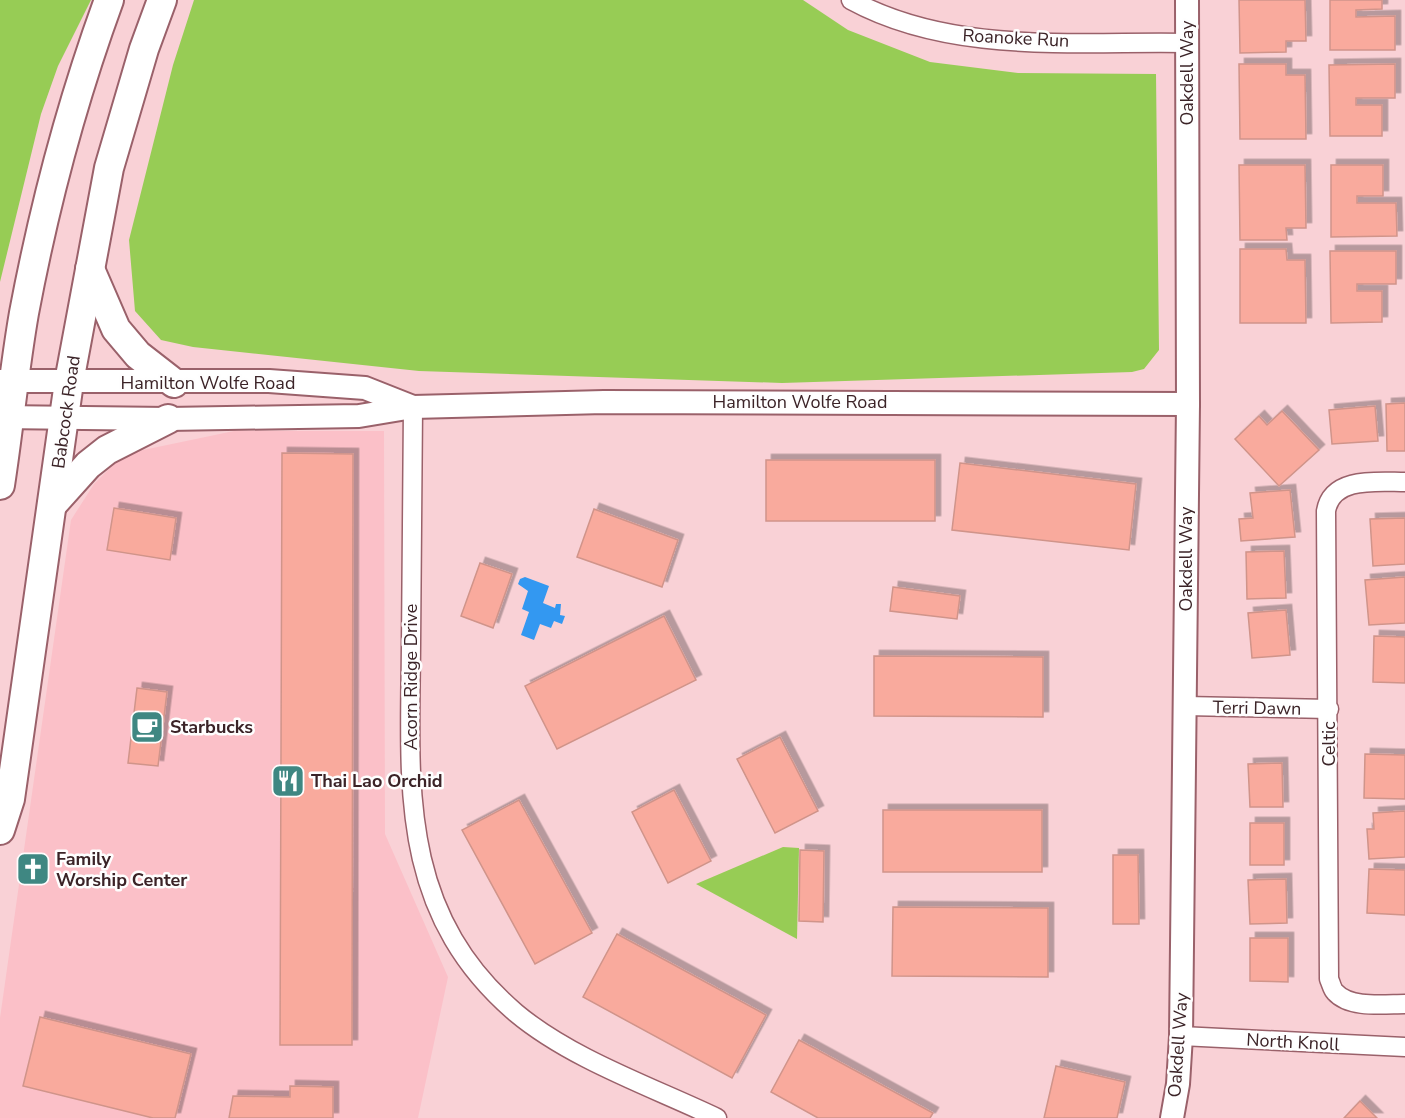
<svg xmlns="http://www.w3.org/2000/svg" width="1405" height="1118" font-family="'Nunito Sans',sans-serif">
<defs>
<filter id="shadow"><feDropShadow dx="5.5" dy="-5.5" stdDeviation="0" flood-color="#0004"/></filter>
</defs>
<rect width="100%" height="100%" fill="#f9d1d6"/>
<!-- built -->
<path fill="#fbc0c8" d="M234,431H384L385,834L448,977L418,1118H0V1018L71,520L94,484L124,454Z"/>
<!-- green -->
<g fill="#97cc55">
<path d="M0,0H91L58,66L41,114L0,282Z"/>
<path d="M194,0H803L848,30L930,62L1018,73L1156,74L1159,350L1144,369L1132,372L782,383L419,371L193,347L161,340L135,311L129,240L173,65Z"/>
<path d="M783,847L799,848L797,939L696,884Z"/>
</g>
<!-- water -->
<path fill="#3398f1" d="M525,577L549,586L543,603L555,608L556,604H561L560,615L565,616L562,624L554,621L551,628L540,624L534,640L521,635L529,612L522,609L528,591L518,584L520,579Z"/>
<!-- building -->
<g fill="#f9aa9d" stroke="#d0948a" stroke-width="1.5" filter="url(#shadow)">
<path d="M1239,0H1305L1306,41H1286V52L1240,53Z"/>
<path d="M1330,0H1382V9L1356,10V17L1395,16V50H1330Z"/>
<path d="M1239,64H1286V75H1305L1306,139H1240Z"/>
<path d="M1395,64V98H1356V105H1382V136H1330L1329,65Z"/>
<path d="M1239,165H1305L1306,228H1286L1287,240H1240Z"/>
<path d="M1331,165H1383V196H1357V203H1396L1397,236L1331,237Z"/>
<path d="M1240,249H1286L1287,260H1305L1306,323H1240Z"/>
<path d="M1330,251H1396V284H1357V291H1382V322L1331,323Z"/>
<path d="M1405,403V451H1387L1386,404Z"/>
<path d="M1375,406L1378,441L1332,444L1329,410Z"/>
<path d="M1282,411L1319,450L1279,486L1235,439L1259,416L1267,425Z"/>
<path d="M282,453L353,454L352,1045H280Z"/>
<rect x="766" y="460" width="169" height="61"/>
<path d="M960,463L1136,484L1129,550L952,530Z"/>
<path d="M1290,490L1295,537L1241,541L1239,519L1253,518L1250,493Z"/>
<path d="M114,508L176,518L170,560L107,550Z"/>
<path d="M594,509L678,540L662,587L577,557Z"/>
<path d="M1405,518V564L1373,566L1370,519Z"/>
<path d="M1284,551L1286,598L1247,599L1246,552Z"/>
<path d="M480,563L512,574L493,628L461,616Z"/>
<path d="M1405,577V623L1369,625L1365,580Z"/>
<path d="M893,587L960,596L957,619L890,611Z"/>
<path d="M1286,610L1290,655L1252,658L1248,613Z"/>
<path d="M664,616L696,680L557,749L525,686Z"/>
<path d="M1374,636L1405,637V683L1373,682Z"/>
<path d="M874,656L1043,657V717L874,716Z"/>
<path d="M137,688L167,692L158,766L128,763Z"/>
<path d="M780,737L818,811L775,833L737,759Z"/>
<path d="M1365,754L1405,755V799L1364,798Z"/>
<path d="M1282,763L1283,807H1250L1248,764Z"/>
<path d="M674,790L711,861L668,883L632,812Z"/>
<path d="M519,800L592,933L535,964L462,830Z"/>
<rect x="883" y="810" width="159" height="62"/>
<path d="M1405,811V857L1369,859L1367,829H1374L1373,813Z"/>
<rect x="1250" y="823" width="34" height="42"/>
<path d="M800,850L824,851L823,922L799,921Z"/>
<path d="M1113,855H1138L1139,924H1113Z"/>
<path d="M1369,869L1405,870V915L1367,913Z"/>
<path d="M1286,879L1287,923L1250,924L1248,880Z"/>
<path d="M893,907L1048,908V977L892,976Z"/>
<path d="M617,934L766,1015L732,1078L583,997Z"/>
<path d="M1250,938H1288V982L1250,981Z"/>
<path d="M40,1017L191,1054L175,1118H153L23,1086Z"/>
<path d="M799,1040L933,1113L930,1118H818L771,1092Z"/>
<path d="M1056,1066L1125,1082L1117,1118H1044Z"/>
<path d="M290,1086L333,1087V1118H229L233,1096L290,1097Z"/>
<path d="M1360,1101L1377,1118H1344Z"/>
</g>
<g fill="none" stroke-linecap="round" stroke-linejoin="round">
<!-- minor casing -->
<g stroke="#9a616a" stroke-width="21">
<g id="minor">
<path d="M851,0C952,55 1076,41 1187,43"/>
<path d="M413,407C412,486 412,565 411,644C410,784 397,911 516,1013C571,1059 652,1087 717,1118"/>
<path d="M1405,482C1378,482 1332,476 1326,511L1329,979C1331,983 1332,989 1335,992C1350,1009 1385,1004 1405,1004"/>
<path d="M1185,706L1329,709"/>
<path d="M1181,1036L1405,1047"/>
</g>
</g>
<!-- tertiary casing -->
<g stroke="#9a616a" stroke-width="26">
<g id="tertiary">
<path d="M0,381H269L365,388L413,407"/>
<path d="M0,417L168,419L359,416L413,407L604,402L1188,404"/>
<path d="M1172,1118L1178,1084L1181,1036L1188,404L1187,0"/>
</g>
</g>
<!-- primary casing -->
<g stroke="#9a616a" stroke-width="32">
<g id="primary">
<path d="M90,269L116,329L138,355L174,383"/>
<path d="M0,485C9,427 14,370 24,313C44,207 72,101 109,0"/>
<path d="M52,505L88,465L107,450L168,419"/>
<path d="M0,830L10,799L69,382L109,168L144,49L162,0"/>
</g>
</g>
<!-- minor -->
<use href="#minor" stroke="#fff" stroke-width="18"/>
<!-- tertiary -->
<use href="#tertiary" stroke="#fff" stroke-width="22"/>
<!-- primary -->
<use href="#primary" stroke="#fff" stroke-width="28"/>
</g>
<!-- icons -->
<defs>
<g id="cafe-square" transform="scale(1.725)"><rect x="-9" y="-9" width="18" height="18" rx="4" fill="#3f8782" stroke="#fefefe"/><path d="M-5.5-4.5H6V0H3Q3 3.5 0 3.5H-2.5Q-5.5 3.5-5.5 0ZM3-3.2v2h1.7v-2ZM-6 4.5H4V6H-6Z" fill="#fff"/></g>
<g id="restaurant-square" transform="scale(1.725)"><rect x="-9" y="-9" width="18" height="18" rx="4" fill="#3f8782" stroke="#fefefe"/><path d="M-5-6h1v4h1v-4h1v4h1v-4h1v5L-1.5 .5V6h-2V.5L-5-1ZM5-6V6H3V1.5H1.5Q1.5-4 5-6Z" fill="#fff"/></g>
<g id="church-square" transform="scale(1.725)"><rect x="-9" y="-9" width="18" height="18" rx="4" fill="#3f8782" stroke="#fefefe"/><path d="M-1.2-6h2.4v3.5h3.3v2.4h-3.3V6h-2.4V-.1h-3.3v-2.4h3.3Z" fill="#fff"/></g>
</defs>
<g fill-rule="evenodd">
<use href="#cafe-square" x="147" y="727"/>
<use href="#restaurant-square" x="288" y="781"/>
<use href="#church-square" x="33" y="869"/>
</g>
<g text-anchor="middle" stroke-width="5" stroke-linejoin="round" paint-order="stroke">
<!-- street labels -->
<g font-size="18" fill="#3b2327" stroke="#fefefe">
<text transform="translate(1016 38) rotate(3)" y="6">Roanoke Run</text>
<text transform="translate(1187 73) rotate(-90)" y="6">Oakdell Way</text>
<text x="208" y="389">Hamilton Wolfe Road</text>
<text x="800" y="408">Hamilton Wolfe Road</text>
<text transform="translate(66 412) rotate(-82)" y="6">Babcock Road</text>
<text transform="translate(1186 559) rotate(-90)" y="6">Oakdell Way</text>
<text transform="translate(411 677) rotate(-90)" y="6">Acorn Ridge Drive</text>
<text transform="translate(1257 708) rotate(1)" y="6">Terri Dawn</text>
<text transform="translate(1329 744) rotate(-90)" y="6">Celtic</text>
<text transform="translate(1293 1042) rotate(3)" y="6">North Knoll</text>
<text transform="translate(1178 1045) rotate(-86)" y="6">Oakdell Way</text>
</g>
<!-- poi labels -->
<g font-size="18" font-weight="bold" fill="#3b2327" stroke="#fefefe" text-anchor="start">
<text x="170" y="733">Starbucks</text>
<text x="311" y="787">Thai Lao Orchid</text>
<text x="56" y="865">Family<tspan x="56" dy="21">Worship Center</tspan></text>
</g>
</g>
</svg>
